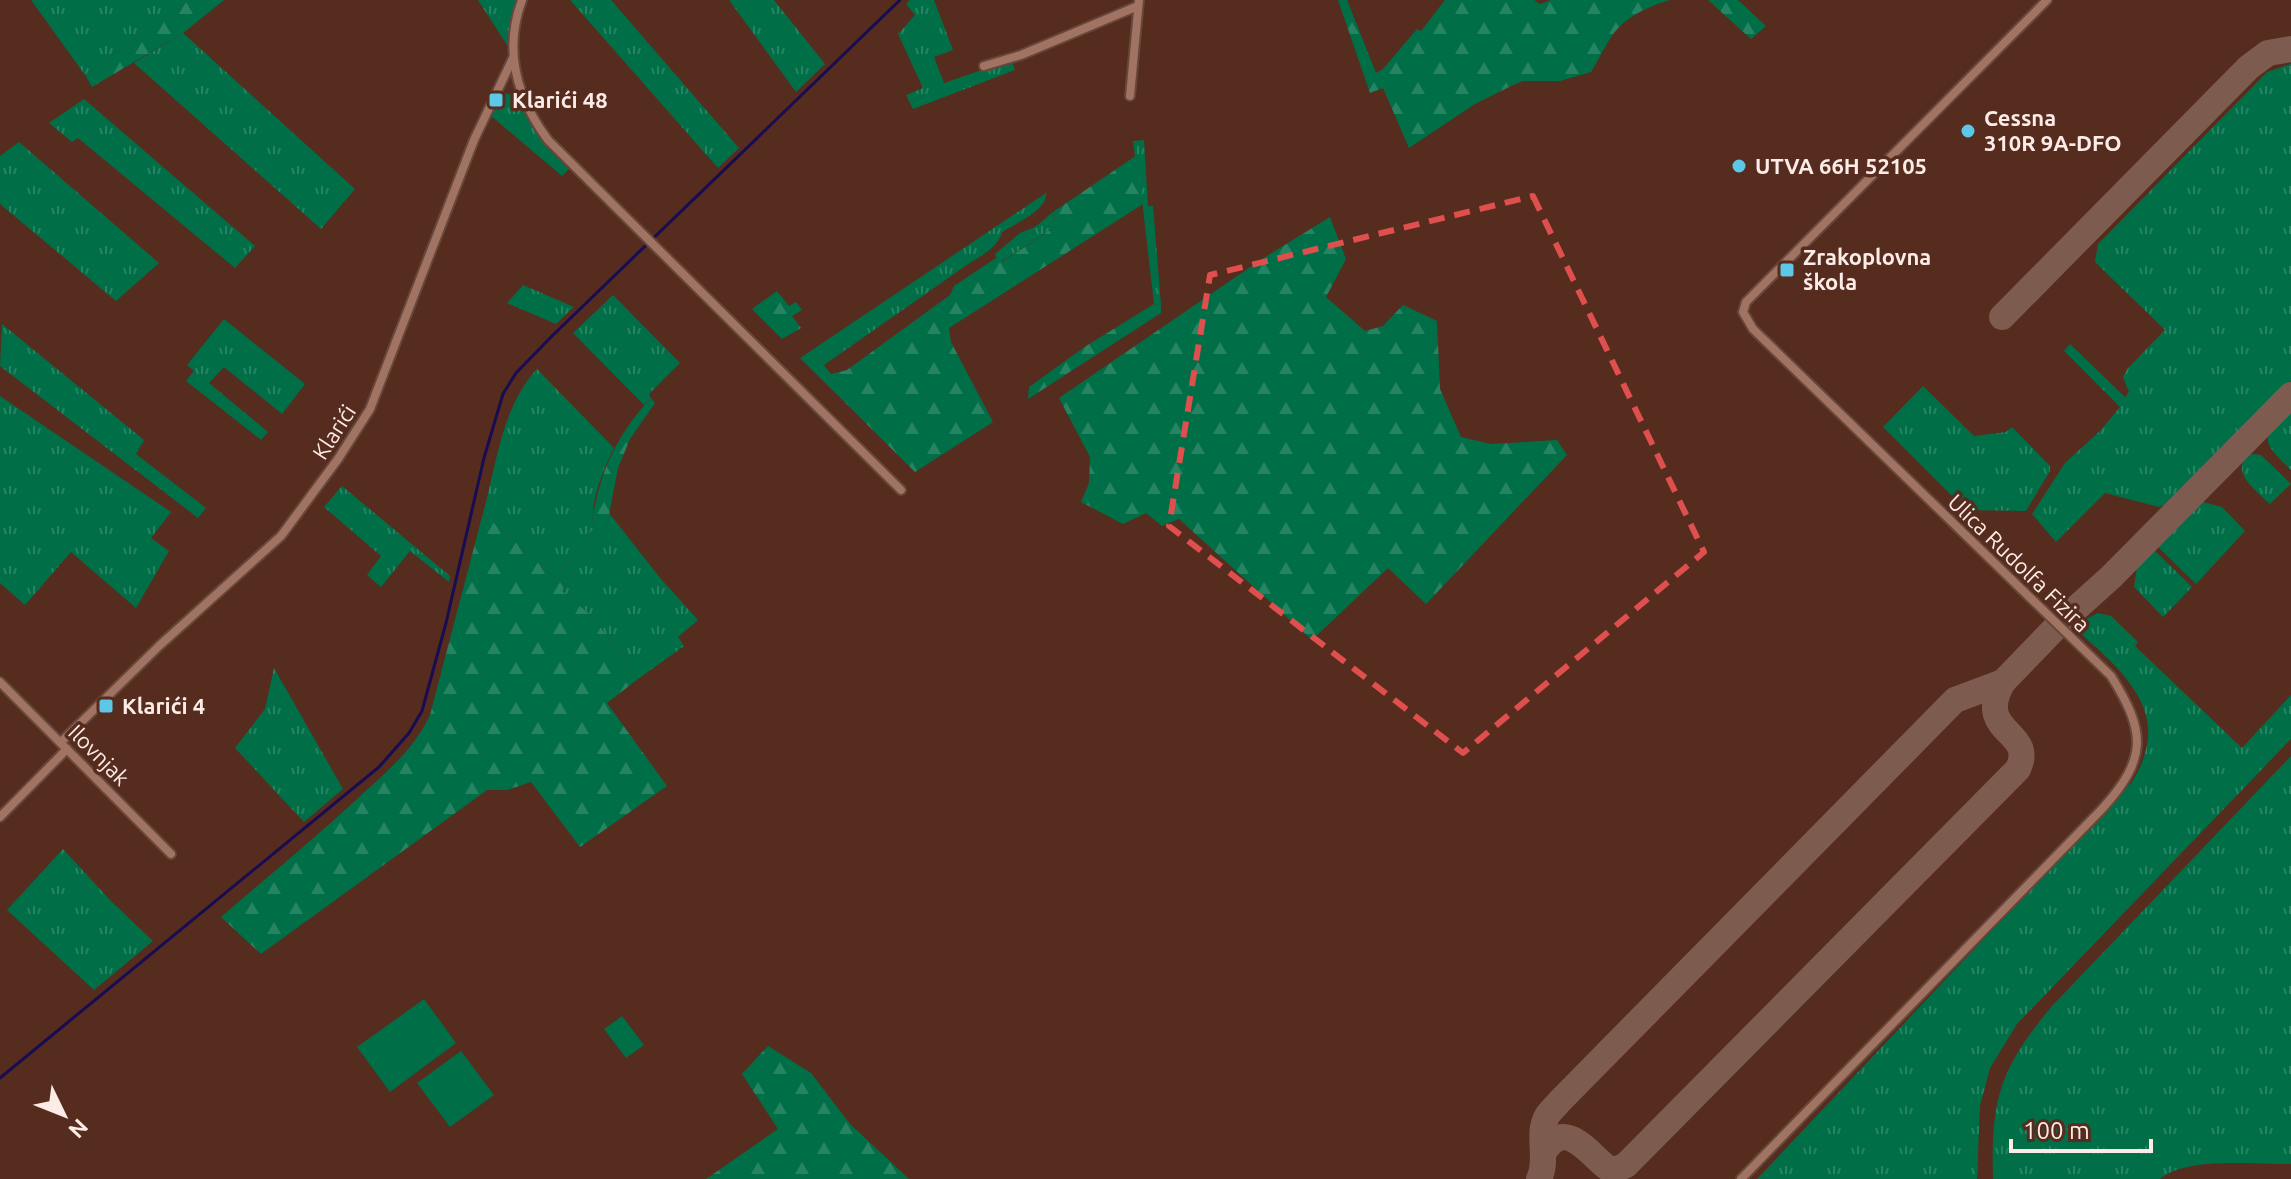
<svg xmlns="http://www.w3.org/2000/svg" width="2291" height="1179" font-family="Ubuntu,sans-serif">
<defs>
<pattern id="grass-tufts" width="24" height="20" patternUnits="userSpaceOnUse" patternTransform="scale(2)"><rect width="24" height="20" fill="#006f47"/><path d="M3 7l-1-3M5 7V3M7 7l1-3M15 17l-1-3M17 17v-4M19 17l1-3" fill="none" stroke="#268462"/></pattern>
<pattern id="forest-firs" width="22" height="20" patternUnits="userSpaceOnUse" patternTransform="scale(2)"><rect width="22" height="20" fill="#006f47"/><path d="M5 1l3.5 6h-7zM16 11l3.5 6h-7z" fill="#268462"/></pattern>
</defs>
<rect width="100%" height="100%" fill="#552c1e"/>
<!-- grass -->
<g fill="url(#grass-tufts)">
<path d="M31,0H190L85,75Z"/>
<path d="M478,0H516L509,48Z"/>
<path d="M570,0H611L739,148L718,168Z"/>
<path d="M729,0H774L825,64L796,92Z"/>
<path d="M910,0H934L953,50L934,57L944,83L1011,60L1015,70L913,109L906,95L923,88L898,34L915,15L906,4Z"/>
<path d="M183,33L355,189L321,229L134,63Z"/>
<path d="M2291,64V381L2170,503L2159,507L2105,493L2056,542L2032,514L2065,463L2101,430L2120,407L2064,351L2070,344L2125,397L2129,392L2123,377L2128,368L2165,330L2095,262L2098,244L2267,72Z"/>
<path d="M504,93L516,96L535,130L569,169L562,176L490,115Z"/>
<path d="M84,99L255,246L235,268L78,138L72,142L49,123Z"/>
<path d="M1144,140L1148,206H1153L1161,305L1154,304L1137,156H1135L1133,141Z"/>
<path d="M19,142L159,263L116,301L0,204V156Z"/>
<path d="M1046,193C1047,211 1016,223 1002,232C997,252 969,261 954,274L824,365L812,350Z"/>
<path d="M1053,212L1056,226L1001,262L996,258L995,254L1020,233L1035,227Z"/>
<path d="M523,285L574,307L556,324L507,303Z"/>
<path d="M613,295L680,363L649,394L651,398L644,405L573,333Z"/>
<path d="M224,319L305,384L282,414L224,367L209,383L268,432L261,440L186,381L194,371L187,365Z"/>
<path d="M2,324L144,440L136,454L206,508L198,518L0,366Z"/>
<path d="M537,369L614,448C604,467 588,507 594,528L555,578L483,513C497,464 501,408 537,369Z"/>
<path d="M1923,386L1974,436L2006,432L2012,427L2050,466V471L2026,511L1966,510L1883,427Z"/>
<path d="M0,396L171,512L151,538L169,551L136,608L71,552L25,605L0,583Z"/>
<path d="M2291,408V470C2260,440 2260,438 2291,408Z"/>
<path d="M2253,454L2261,455L2291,484L2270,504C2257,491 2231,474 2247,455Z"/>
<path d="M342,486L450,576L449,582L410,551L381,587L367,575L381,556L324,507Z"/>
<path d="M2203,502L2222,507L2245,531L2196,584L2156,545Z"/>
<path d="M609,513L661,579L698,620L678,637L684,646L638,679L593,617L562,591L607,525Z"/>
<path d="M2153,549L2192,587L2163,617L2134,587L2137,566Z"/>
<path d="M2098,613L2111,616L2138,642L2135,646L2242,748L2291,695V739L2017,1024L1990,1068L1980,1106L1977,1179H1757L2132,782C2137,773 2143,763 2145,753C2162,700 2110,661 2076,629L2086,619Z"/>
<path d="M274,668L343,789L304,822L235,748L265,709Z"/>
<path d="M2291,756V1164C2254,1165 2188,1156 2160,1179H1993C1991,1097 2000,1069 2052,1006Z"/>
<path d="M63,849L111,901L153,941L94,990L7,910Z"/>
</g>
<!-- forest -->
<g fill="url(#forest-firs)">
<path d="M190,0H224L183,33L92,87L85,75Z"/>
<path d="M1338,0H1347L1376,73L1383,69L1417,29L1421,31L1445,0H1534L1540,4L1551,0H1670C1651,5 1627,16 1614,33C1606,44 1599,59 1591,72L1560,81H1523L1513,85L1475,104L1409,148L1383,88L1370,93Z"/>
<path d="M1708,0H1738L1766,26L1751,39Z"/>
<path d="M1137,155L1143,204L949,328L951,342L993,422L915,472L800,358L812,350L831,374L847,370L950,295L954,286L996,258L1002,262L1056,226L1053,212Z"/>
<path d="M1330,217L1346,259L1326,297L1365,331L1383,326L1403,305L1437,321L1440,389L1461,437L1491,444L1557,440L1567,455L1426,604L1388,568L1312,640L1179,519L1162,526L1146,513L1123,524L1081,502L1089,483L1090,457L1059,398L1262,259Z"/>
<path d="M777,291L789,306L796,302L802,310L792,316L801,328L782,339L752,309Z"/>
<path d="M1154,304L1161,305V313L1028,399L1029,387L1086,346Z"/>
<path d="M651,398L655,403L630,439L618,468L607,525L562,591L593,617L638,679L607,703L667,786L580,847L531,782L507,790H487L261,954L221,917C266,878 313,840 357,799C385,773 414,750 430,715L483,513L555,578L594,528C591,516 594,510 597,497C606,458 624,427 651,398Z"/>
<path d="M768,1046L811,1073L850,1124L909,1179H706L778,1129L742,1074Z"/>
</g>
<!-- park -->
<g fill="#006f47">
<path d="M424,999L456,1043L390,1092L357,1047Z"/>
<path d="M622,1016L644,1045L626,1058L604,1029Z"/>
<path d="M461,1051L494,1095L450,1127L417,1083Z"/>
</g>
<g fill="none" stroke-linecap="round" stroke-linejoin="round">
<!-- stream -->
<path stroke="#180c53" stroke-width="3" d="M0,1078L379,767L409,733L422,711L446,623L484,458L503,394L516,373L552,336L900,0"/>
<!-- taxiway -->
<g stroke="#7e5b4f" stroke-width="26">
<path d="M2002,317L2249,67L2268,53L2291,49"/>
<path d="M1544,1152C1566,1116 1589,1155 1609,1169H1618L1626,1165L2018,769C2037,730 1973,734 2003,682"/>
<path d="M1539,1179C1549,1159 1536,1135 1547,1116C1550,1111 1556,1106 1560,1101L1955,700L2003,682L2061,622L2111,577L2291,395"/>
</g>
<!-- minor casing -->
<g stroke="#67473b" stroke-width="12">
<g id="minor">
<path d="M522,0C503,51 517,98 548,140L901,490"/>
<path d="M984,66L1021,55L1138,6"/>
<path d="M1130,96L1139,0"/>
<path d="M0,682L171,854"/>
<path d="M61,742L159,646L281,536L338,459L370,409L474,140L513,58"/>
<path d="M0,817L67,749"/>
<path d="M1741,1179L2102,809C2148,758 2146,732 2111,676L1753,329L1743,312L1746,302L2047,0"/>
</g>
</g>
<!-- minor -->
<use href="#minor" stroke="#a17363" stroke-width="8"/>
</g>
<!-- marked area -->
<path fill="none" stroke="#de4f4e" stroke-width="6" stroke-dasharray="16 10" stroke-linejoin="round" d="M1533,196L1704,552L1463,753L1169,526L1210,275Z"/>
<!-- markers -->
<g fill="#5cc7e7" stroke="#552c1e" stroke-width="3">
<rect x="488" y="92" width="16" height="16" rx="4"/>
<circle cx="1968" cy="131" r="8"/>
<circle cx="1739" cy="166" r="8"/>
<rect x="1779" y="262" width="16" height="16" rx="4"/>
<rect x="98" y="698" width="16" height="16" rx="4"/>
</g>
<g text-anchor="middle" stroke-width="7" stroke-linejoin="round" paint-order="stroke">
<!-- poi labels -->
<g font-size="22" font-weight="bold" fill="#fcebe6" stroke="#552c1e" text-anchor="start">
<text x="512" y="108">Klarići 48</text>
<text x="1984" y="126">Cessna<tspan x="1984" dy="25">310R 9A-DFO</tspan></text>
<text x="1755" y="174">UTVA 66H 52105</text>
<text x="1803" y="265">Zrakoplovna<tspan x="1803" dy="25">škola</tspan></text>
<text x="122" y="714">Klarići 4</text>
</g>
<!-- street labels -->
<g font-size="22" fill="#fcebe6" stroke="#552c1e">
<text transform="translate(334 432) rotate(-57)" y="8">Klarići</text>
<text transform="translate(2019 563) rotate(44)" y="8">Ulica Rudolfa Fizira</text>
<text transform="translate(99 755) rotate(45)" y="8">Ilovnjak</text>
</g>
</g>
<!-- north arrow -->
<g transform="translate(64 1115) rotate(133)" stroke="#552c1e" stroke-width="6" paint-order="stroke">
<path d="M0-6L14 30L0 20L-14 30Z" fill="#fcebe6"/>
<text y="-12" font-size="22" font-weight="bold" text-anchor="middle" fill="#fcebe6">N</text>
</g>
<!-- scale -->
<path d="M2011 1139v12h140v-12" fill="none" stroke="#fcebe6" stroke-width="4"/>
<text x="2023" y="1139" font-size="24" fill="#fcebe6" stroke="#552c1e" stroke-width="6" paint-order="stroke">100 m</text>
</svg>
